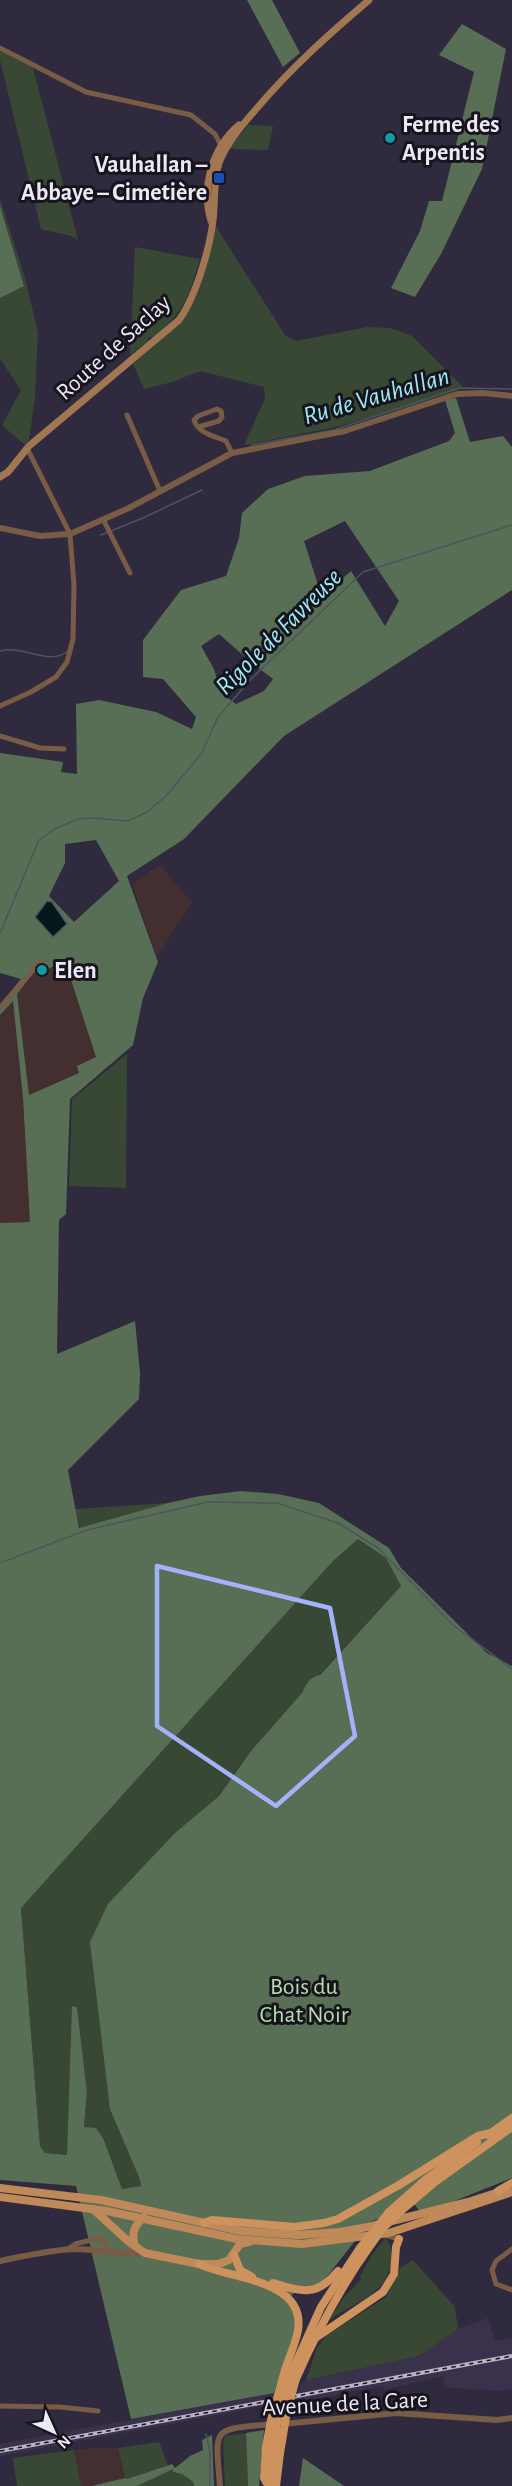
<svg xmlns="http://www.w3.org/2000/svg" width="512" height="2486" font-family="'Alegreya Sans',sans-serif">
<rect width="100%" height="100%" fill="#2f2a3e"/>
<!-- built -->
<g fill="#3a324d">
<path d="M488,2318L495,2341L512,2338V2389L498,2391L444,2387L443,2376L384,2390L382,2386L295,2403L300,2385L306,2380L419,2356L458,2329Z"/>
<path d="M274,2393L271,2405L0,2456V2444Z"/>
</g>
<!-- industrial -->
<g fill="#432f2f">
<path d="M160,865L192,902L157,957L132,884Z"/>
<path d="M66,961L96,1057L77,1066L79,1073L29,1095L17,994L35,971L39,974Z"/>
<path d="M13,1000L23,1098L30,1222L0,1223V1015Z"/>
<path d="M93,2448H118L125,2478L92,2486H81L74,2450Z"/>
</g>
<!-- green -->
<g fill="#384835">
<path d="M0,50L33,68L78,240L71,236L41,229L0,60Z"/>
<path d="M248,125L273,126L268,150L229,149Z"/>
<path d="M0,199L25,278L38,333L35,397L29,439L25,445L2,425L21,390L0,359V298L24,285L0,206Z"/>
<path d="M215,225L285,335L296,341L367,327L391,328L412,336L464,388L401,409L332,428L244,445L265,399L264,387L200,371L172,382L144,389L133,364L170,330L186,308Z"/>
<path d="M135,247L200,259C188,299 185,311 153,337H149L147,342L130,355Z"/>
<path d="M127,1054L126,1188L69,1186L72,1099Z"/>
<path d="M168,1503L80,1528L75,1509Z"/>
<path d="M358,1539L386,1558L401,1586L319,1675C309,1677 306,1684 302,1693L251,1751L219,1796L202,1810L139,2177L141,2187L122,2189L104,2139L84,2128L87,2092L77,2007L73,2006L67,2155L45,2153L40,2146L21,1908L333,1561Z"/>
<path d="M385,2238C391,2244 392,2252 391,2260C389,2295 354,2302 329,2320L344,2297L361,2279L360,2276L372,2255Z"/>
<path d="M413,2260L455,2307L458,2329L419,2356L306,2380L317,2348L327,2335L386,2297L401,2267Z"/>
<path d="M246,2433L248,2486H225L223,2442L225,2436Z"/>
<path d="M159,2442L168,2465L127,2479L125,2478L118,2448Z"/>
<path d="M74,2450L81,2486H17L13,2458Z"/>
<path d="M174,2468L173,2472L182,2474L193,2482L194,2486H137Z"/>
</g>
<!-- forest -->
<g fill="#596f55" fill-rule="evenodd">
<path d="M247,0H272L300,53L283,67Z"/>
<path d="M462,24L506,49L482,169L441,254L415,297L391,288L420,231L429,201H442L474,72L439,55Z"/>
<path d="M0,206L24,286L0,298Z"/>
<path d="M456,398L470,442L503,436L512,447V590L284,736L184,839L127,876L158,962L143,998L133,1045L70,1099L66,1214L59,1220L57,1354L135,1321L140,1373L139,1399L68,1470L79,1528L168,1503L200,1496L241,1491L278,1494L319,1503L389,1548L401,1568L487,1653L512,1666V2178L422,2214L415,2205L370,2222L321,2284L298,2289L287,2300L294,2314L296,2328L274,2393L131,2419L76,2186L0,2180V1223L30,1222L23,1098L13,1001L0,1015V1004L21,979L0,973V753L63,762L61,772L77,774L76,704L99,700L156,712L192,729L196,717L163,679L143,677V640L181,590L226,576L239,538L242,513L268,489L305,476L370,471L449,441L455,433L445,400ZM345,521L399,601L385,626L351,571L336,584L320,591L304,541ZM219,634L253,664L273,679L264,691L236,704L221,693L214,669L201,646ZM96,840L119,881L74,922L49,896L65,863V844ZM65,961L96,1057L77,1066L79,1073L29,1095L17,994L35,971L38,974ZM358,1539L386,1558L401,1586L320,1675C309,1677 306,1684 302,1693L251,1751L219,1796L174,1834L108,1904L90,1942L110,2109L139,2177L141,2186L122,2189L104,2140L96,2128L84,2127L87,2092L77,2007L72,2006L67,2155L45,2153L40,2146L21,1908L333,1561Z"/>
<path d="M264,2430L259,2486H248L246,2433Z"/>
<path d="M212,2435L214,2486H194L193,2482L182,2474L173,2472V2469L137,2486H92L125,2478L127,2479L172,2464L175,2468L190,2456L203,2450L202,2440Z"/>
<path d="M303,2458L344,2486H299Z"/>
</g>
<!-- water -->
<path fill="#03181a" stroke="#49565c" stroke-width="1.5" d="M47,901L52,902L67,924L53,937L35,917Z"/>
<g fill="none" stroke-linecap="round" stroke-linejoin="round">
<!-- stream -->
<g stroke="#49565c" stroke-width="1.5">
<path d="M251,445L334,430L459,388L512,389"/>
<path d="M101,535L143,518L202,490"/>
<path d="M0,651C23,644 48,667 68,651"/>
<path d="M0,933L39,840L56,828L79,819L93,818L128,821L147,812L166,796L202,753L218,717L251,679L363,572L512,525"/>
<path d="M0,1563L87,1530L208,1502L277,1503L338,1523L378,1548L453,1625L512,1669"/>
<path d="M206,2434L210,2452V2486"/>
</g>
<!-- minor -->
<g stroke="#785c46" stroke-width="5">
<path d="M0,48L86,92L191,115L215,134L221,146"/>
<path d="M127,415L160,491"/>
<path d="M198,427L219,421L222,417L221,411L217,409L198,416L194,420C198,433 214,436 226,441L232,453"/>
<path d="M104,521L130,573"/>
<path d="M0,706L31,692L56,677L67,662L73,639L74,585L70,534L27,448"/>
<path d="M0,736L40,748L64,749"/>
<path d="M0,1008L41,961"/>
<path d="M381,2234L399,2239"/>
<path d="M68,2249L75,2244L100,2238L104,2241L108,2250"/>
<path d="M512,2249L496,2261L492,2270L496,2284L512,2290"/>
<path d="M0,2406L60,2407L98,2411"/>
</g>
<!-- tertiary -->
<g stroke="#785c46" stroke-width="6">
<path d="M0,528L40,536L70,534L129,508L232,453L345,431L457,394L482,393L512,396"/>
<path d="M0,2261C24,2256 50,2250 74,2249C94,2249 128,2256 145,2253"/>
<path d="M283,2424L396,2413L497,2420L512,2418"/>
<path d="M220,2486C215,2425 211,2430 273,2424"/>
</g>
<!-- secondary -->
<g stroke="#a17652" stroke-width="7">
<path d="M211,221C201,187 212,148 239,125"/>
<path d="M0,477L8,472L29,446L179,320C197,295 213,239 214,208C215,192 214,179 219,163C227,142 243,124 258,107C292,67 329,34 369,0"/>
</g>
<!-- primary -->
<g stroke="#c0895a" stroke-width="8">
<path d="M0,2188L101,2200L241,2231L298,2235L340,2232L368,2227L468,2202L502,2191"/>
<path d="M0,2197L107,2211L237,2239L302,2244L389,2233L512,2192"/>
<path d="M93,2209L129,2242L145,2253L199,2264H219L229,2260L240,2244L249,2242"/>
<path d="M135,2246C131,2233 134,2226 144,2217"/>
</g>
<!-- trunk -->
<g stroke="#ce925e" stroke-width="8">
<path d="M488,2135L512,2118"/>
<path d="M498,2191L512,2183"/>
<path d="M402,2210L435,2182L512,2127"/>
<path d="M389,2212L425,2180L477,2142"/>
<path d="M204,2223L212,2220L294,2227L324,2223L338,2219L399,2185L478,2136L491,2133"/>
<path d="M234,2255L240,2270L252,2277"/>
<path d="M199,2264C229,2279 306,2279 298,2330C296,2343 289,2357 285,2370"/>
<path d="M273,2283C302,2292 317,2297 338,2271"/>
<path d="M314,2339L383,2292L394,2274L396,2247L399,2239"/>
<path d="M289,2378L321,2307L360,2248"/>
<path d="M296,2379C317,2331 340,2288 370,2246"/>
<path d="M266,2482L264,2478L266,2447"/>
<path d="M269,2486L274,2446"/>
<path d="M276,2486L280,2453"/>
</g>
<!-- rail casing -->
<g stroke="#b9b5c4" stroke-width="4">
<path id="rail" d="M0,2451L512,2356"/>
</g>
<!-- rail -->
<use href="#rail" stroke="#17141d" stroke-width="1.5" stroke-dasharray="4.5" stroke-linecap="butt"/>
<!-- trunk-bridge -->
<g stroke="#ce925e" stroke-width="8">
<path d="M370,2246L384,2227L402,2210"/>
<path d="M360,2248L389,2212"/>
<path d="M274,2446L277,2422L289,2378"/>
<path d="M266,2447L271,2420L285,2370"/>
<path d="M280,2453L287,2411L296,2379"/>
</g>
</g>
<!-- marked area -->
<path fill="none" stroke="#a4b2fc" stroke-width="4.5" stroke-linejoin="round" d="M157,1566L330,1608L355,1736L276,1806L157,1726Z"/>
<!-- markers -->
<g fill="#0f9aa8" stroke="#17141d" stroke-width="2">
<circle cx="390" cy="138" r="6"/>
<circle cx="42" cy="970" r="6"/>
</g>
<rect fill="#1a4fb4" stroke="#17141d" stroke-width="2" x="213" y="172" width="12" height="12" rx="3"/>
<g text-anchor="middle" stroke-width="6" stroke-linejoin="round" paint-order="stroke">
<!-- poi labels -->
<g font-size="24" font-weight="bold" fill="#ece8f6" stroke="#17141d" text-anchor="start">
<text x="402" y="132">Ferme des<tspan x="402" dy="28">Arpentis</tspan></text>
<text x="207" y="172" text-anchor="end">Vauhallan –<tspan x="207" dy="28">Abbaye – Cimetière</tspan></text>
<text x="54" y="978">Elen</text>
</g>
<!-- street labels -->
<g font-size="24" fill="#ece8f6" stroke="#17141d">
<text transform="translate(113 347) rotate(-42)" y="8">Route de Saclay</text>
<text transform="translate(345 2403) rotate(-3)" y="8">Avenue de la Gare</text>
</g>
<!-- park labels -->
<g font-size="24" fill="#b5deae" stroke="#17141d">
<text x="304" y="1994">Bois du<tspan x="304" dy="28">Chat Noir</tspan></text>
</g>
<!-- water labels -->
<g font-size="26" font-style="italic" fill="#9decf5" stroke="#17141d">
<text transform="translate(376 395) rotate(-16)" y="9">Ru de Vauhallan</text>
<text transform="translate(278 631) rotate(-45)" y="9">Rigole de Favreuse</text>
</g>
</g>
<!-- north arrow -->
<g transform="translate(54 2432) rotate(135)" stroke="#17141d" stroke-width="4.5" paint-order="stroke">
<path d="M0-4.5L10 22L0 15L-10 22Z" fill="#ece8f6"/>
<text y="-9" font-size="16" font-weight="bold" text-anchor="middle" fill="#ece8f6">N</text>
</g>
</svg>
